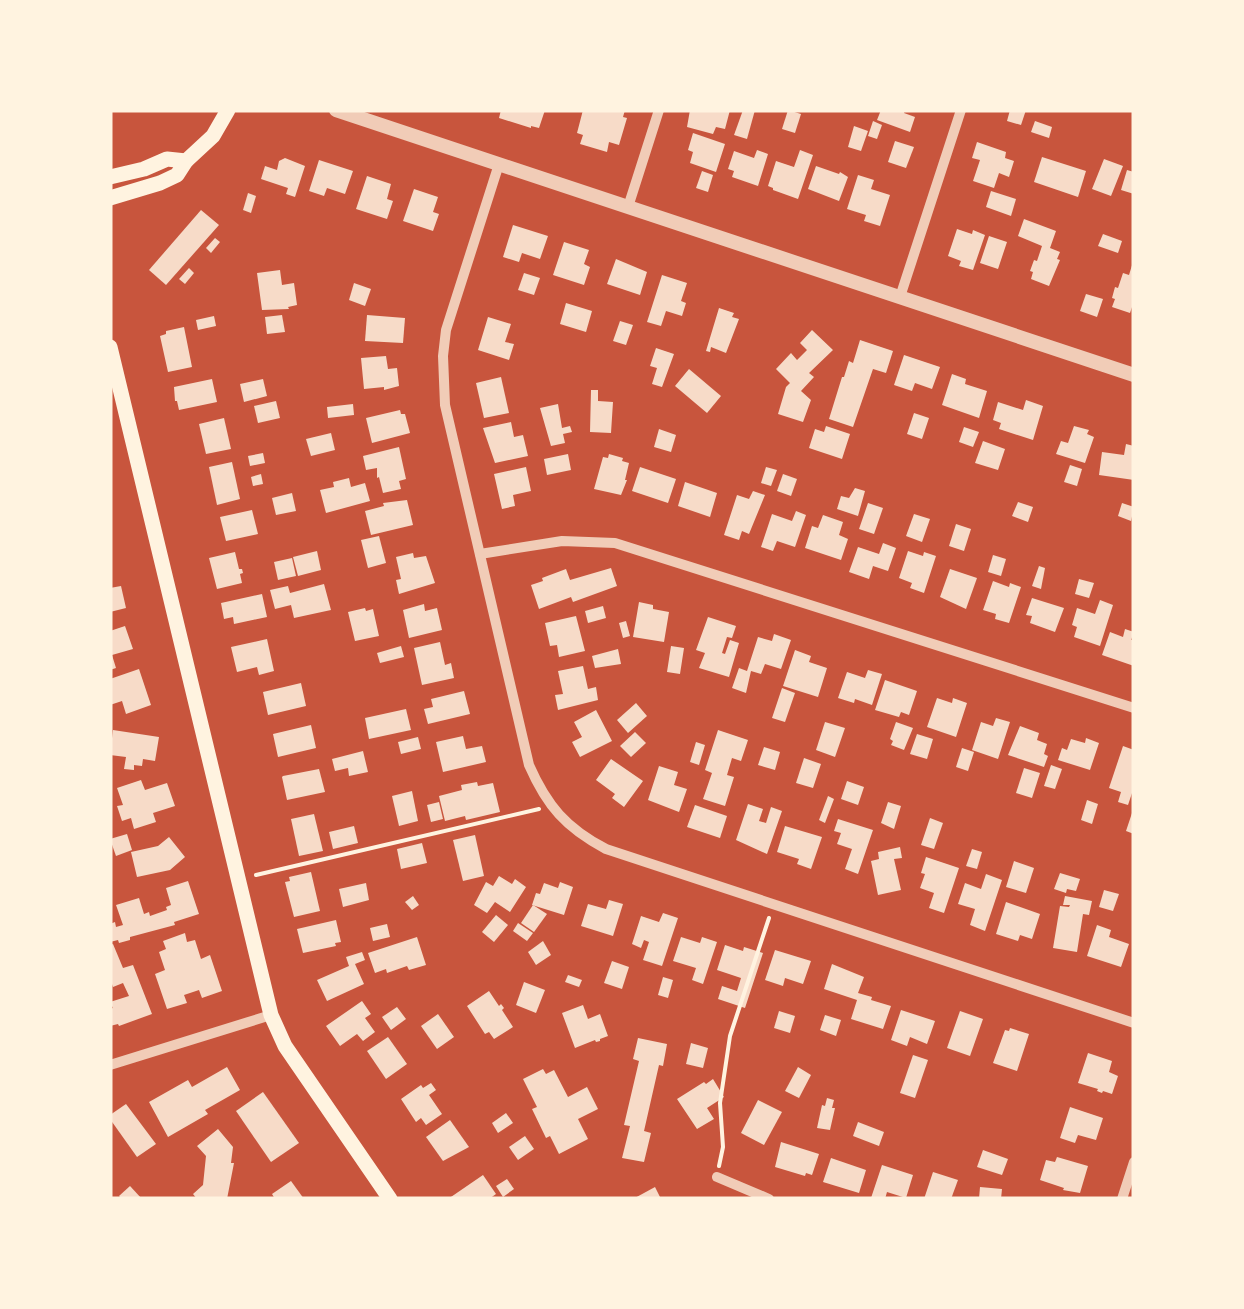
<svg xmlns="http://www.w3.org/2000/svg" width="1244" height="1309" font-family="'Source Serif 4',serif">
<rect width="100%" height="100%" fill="#c8553d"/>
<!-- building -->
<g fill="#f7dbc8">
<path d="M501,110H545L539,128L531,126V128L499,118Z"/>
<path d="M583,110H625L623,117L627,118L619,145L609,142L607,152L580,144L583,135L577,133Z"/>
<path d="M690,110H730L725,129L716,127L713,134L687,127Z"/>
<path d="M743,110H755L747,139L734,135Z"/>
<path d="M788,110L801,114L795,133L782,129Z"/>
<path d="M881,110H905L904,113L915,117L910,132L877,120Z"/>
<path d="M1010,110H1026L1021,125L1007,121Z"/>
<path d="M873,121L882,125L877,139L868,136Z"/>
<path d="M1035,121L1052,127L1049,138L1031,132Z"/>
<path d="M854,126L868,131L861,151L848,147Z"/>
<path d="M693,133L725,144L716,172L690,163L693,152L688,150Z"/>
<path d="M895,141L914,147L906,168L888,162Z"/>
<path d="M977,142L1006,152L1005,158L1014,161L1009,177L999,173L994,188L973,181L980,160L972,158Z"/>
<path d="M757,150L768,154L758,186L732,177L734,171L728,169L734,151L754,158Z"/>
<path d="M800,150L813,155L798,199L773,190V188L768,186L776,161L794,167Z"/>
<path d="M1042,157L1086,171L1078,197L1034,182Z"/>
<path d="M285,158L305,166L295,197L286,194L288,188L261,179L265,166L277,170L279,161Z"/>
<path d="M1104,159L1123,166L1111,196L1092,189Z"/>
<path d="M319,160L353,171L345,194L327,188L324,196L309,191Z"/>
<path d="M816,166L839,174L840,172L848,177L839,201L808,189Z"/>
<path d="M1127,170L1134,172V194L1121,190Z"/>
<path d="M702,171L713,175L708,192L696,188Z"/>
<path d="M858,175L874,180L871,189L890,195L880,226L864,221L866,215L847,209Z"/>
<path d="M367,176L391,184L387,199L393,201L387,219L356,209Z"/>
<path d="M414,189L438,197L433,212L439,214L433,231L403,221Z"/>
<path d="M991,191L1016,199L1011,216L986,207Z"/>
<path d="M248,193L256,196L251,213L243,210Z"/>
<path d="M201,210L219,225L166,285L149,270Z"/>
<path d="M1024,219L1056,231L1050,248L1060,252L1057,259L1060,260L1049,286L1031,279L1033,272L1030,271L1034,260L1037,261L1042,246L1018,236Z"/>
<path d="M513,225L548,236L540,259L522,253L519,262L503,257Z"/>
<path d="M957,229L972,234L973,230L985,235L973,270L959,266L961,261L948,256Z"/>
<path d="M1103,234L1122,241L1118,253L1098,246Z"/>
<path d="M989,236L1007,242L998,269L980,263Z"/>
<path d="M215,238L220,242L211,253L206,248Z"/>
<path d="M564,242L589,250L584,264L590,267L584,285L553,275Z"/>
<path d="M616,259L647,272L640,295L607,284Z"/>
<path d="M1133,262L1134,301L1130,313L1112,307L1115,299L1112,298L1115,287L1118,288L1123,273L1129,275Z"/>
<path d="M189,268L194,273L185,284L179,279Z"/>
<path d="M280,270L282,285L294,283L297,305L288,307L289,309L262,310L257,273Z"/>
<path d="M524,273L540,278L534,295L518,290Z"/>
<path d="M662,275L687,283L681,301L686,303L682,316L666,311L661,326L647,322Z"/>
<path d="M354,283L371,289L365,306L349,300Z"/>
<path d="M1086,294L1103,299L1097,317L1080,311Z"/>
<path d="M566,303L592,311L586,332L560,324Z"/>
<path d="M719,308L734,313L732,317L739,319L726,353L711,347L710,352L706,351Z"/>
<path d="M282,315L285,332L267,334L265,317Z"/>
<path d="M367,315L405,318L403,343L365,341Z"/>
<path d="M214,316L216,326L198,330L196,320Z"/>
<path d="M488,317L511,324L505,342L514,344L509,360L478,350Z"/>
<path d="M620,321L633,325L626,345L613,341Z"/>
<path d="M184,327L192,367L168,372L160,336L166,334V331Z"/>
<path d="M812,330L833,350L809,373L814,377L801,391L811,400L803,422L778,414L786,387L790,383L776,369L791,353L797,360L807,350L800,343Z"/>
<path d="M860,340L893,351L886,373L873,369L853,427L829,419L842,377H844L849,361L853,363Z"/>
<path d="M656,348L674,354L662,387L652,384L657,368L650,366Z"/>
<path d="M904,355L940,367L932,389L915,383L912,391L894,385Z"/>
<path d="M386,356L388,369L397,368L399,386L384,390V387L364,389L361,358Z"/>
<path d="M689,369L721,396L707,413L675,386Z"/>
<path d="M952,374L966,379L965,384L987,391L979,418L942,405Z"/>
<path d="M501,377L509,413L484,418L476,383Z"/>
<path d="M212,379L217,402L179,410L177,401H175L174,387Z"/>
<path d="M263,379L267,396L244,402L240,384Z"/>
<path d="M591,390H598V401L613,402L611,433L590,432Z"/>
<path d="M1026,400L1043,406L1033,440L999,429L1001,423L993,420L998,402L1023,410Z"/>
<path d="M276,401L280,418L258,423L254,406Z"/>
<path d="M353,404L354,415L328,418L327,407Z"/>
<path d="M558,404L562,428L570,426L572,432L563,434L565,443L551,446L540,408Z"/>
<path d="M400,410L401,414H405L410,433L372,443L366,418Z"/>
<path d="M914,413L929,418L922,439L907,434Z"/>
<path d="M224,418L231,449L206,454L199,424Z"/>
<path d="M511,422L514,437L523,435L528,456L495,463L483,428Z"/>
<path d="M826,426L850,434L842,459L809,448L815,429L824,432Z"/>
<path d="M1074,426L1089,430L1087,434L1094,437L1085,463L1056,454L1061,441L1068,443Z"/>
<path d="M964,427L979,432L973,447L959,442Z"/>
<path d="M659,429L676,435L671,452L654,447Z"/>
<path d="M331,433L335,450L311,456L306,439Z"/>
<path d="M983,441L1005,449L998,470L975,463Z"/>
<path d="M1126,444L1134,446V480L1099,475L1102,452L1124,455Z"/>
<path d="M399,447L406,479L399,481L401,489L383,493L379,477L377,478V468L366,470L363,456Z"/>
<path d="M263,453L265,463L250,466L248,456Z"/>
<path d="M568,454L571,470L547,475L544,459Z"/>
<path d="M609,454L623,458L622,461L629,463L625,480H627L621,495L594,489L603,457L608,458Z"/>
<path d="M232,462L240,499L217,505L209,467Z"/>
<path d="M1070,465L1082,469L1077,486L1064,482Z"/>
<path d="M526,467L531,491L513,495L515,506L502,509L494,474Z"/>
<path d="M640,467L676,479L668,503L632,491Z"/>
<path d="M766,467L777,470L771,486L761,483Z"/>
<path d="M261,474L263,484L253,486L251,477Z"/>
<path d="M783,474L797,479L791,496L777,491Z"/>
<path d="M349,478L351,487L365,483L370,501L326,513L320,490L334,487L333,482Z"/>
<path d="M685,482L717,493L710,517L678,506Z"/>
<path d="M855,488L865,491L858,516L837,509L841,496L849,498Z"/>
<path d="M753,491L765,495L749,534L742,531L739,540L724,535L737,495L749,499Z"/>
<path d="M292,493L296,511L276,515L272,498Z"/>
<path d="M407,500L413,525L371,535L365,511L384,506L383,503Z"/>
<path d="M1018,502L1033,507L1028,522L1012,516Z"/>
<path d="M868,503L883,508L874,534L859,529Z"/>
<path d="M1122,503L1134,507L1131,521L1118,516Z"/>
<path d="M252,510L258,534L226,541L220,517Z"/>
<path d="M796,511L806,515L795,547L777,541L773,551L761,547L772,514L792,521Z"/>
<path d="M914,514L930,519L922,542L906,536Z"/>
<path d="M823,515L843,522L839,535L848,539L841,560L805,548L812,526L818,528Z"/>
<path d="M956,524L971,529L964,551L949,546Z"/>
<path d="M379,536L386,563L368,568L361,540Z"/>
<path d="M883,543L896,548L888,571L873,566L869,579L849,572L858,547L879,554Z"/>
<path d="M317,551L321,570L298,576L293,557Z"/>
<path d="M908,551L923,556L924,552L936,556L924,593L910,588L912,583L899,578Z"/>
<path d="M235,552L239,569H242L243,573L240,574L242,583L217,589L209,558Z"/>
<path d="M413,553L414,558L426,556L435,583L399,594L396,580L401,579L396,557Z"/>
<path d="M993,555L1006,559L1001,576L988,572Z"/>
<path d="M292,558L296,576L278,580L274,562Z"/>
<path d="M1039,566L1045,568L1041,589L1032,586Z"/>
<path d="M611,568L617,586L573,602L571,597L539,609L531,585L543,581L542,578L566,569L570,580Z"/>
<path d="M950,569L977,578L966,609L940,597Z"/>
<path d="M1079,579L1094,583L1089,598L1075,594Z"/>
<path d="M993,581L1009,587L1010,583L1021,587L1009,623L995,619L996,614L983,610Z"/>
<path d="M324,584L331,610L294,618L291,605L275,609L270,590L288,586L290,593Z"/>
<path d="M121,586L126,608L110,612V588Z"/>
<path d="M262,594L267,617L234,624L233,617L224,619L221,603Z"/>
<path d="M1032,598L1064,608L1055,632L1030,623L1032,616L1026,615Z"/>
<path d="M1100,600L1113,605L1100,646L1074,637L1077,627L1072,625L1077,608L1095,614Z"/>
<path d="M639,602L653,605V609L669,612L664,642L633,637Z"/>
<path d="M424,604L425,611L437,608L442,630L409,638L403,610Z"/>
<path d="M603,606L606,618L588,623L585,611Z"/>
<path d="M365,608L366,611L373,609L379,636L355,641L348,612Z"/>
<path d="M576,616L585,651L559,657L557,645L550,646L545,623Z"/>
<path d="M708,617L736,626L732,638L727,637L722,653L725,654L730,640L739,643L729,677L699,668L705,653L696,650Z"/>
<path d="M626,621L630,636L623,638L619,623Z"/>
<path d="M125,626L133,649L112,655L116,668L110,670V631Z"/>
<path d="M1125,629L1134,632L1131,640H1134V666L1102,655L1110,632L1123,637Z"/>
<path d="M774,634L791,640L781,669L765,664L761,674L751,671L746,693L732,688L739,668L747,671L758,637L772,641Z"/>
<path d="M267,639L274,671L259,675L257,667L237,672L231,647Z"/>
<path d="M440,642L445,665L451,663L454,678L422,685L414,648Z"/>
<path d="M401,646L404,657L380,663L377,653Z"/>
<path d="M671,646L684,648L680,674L667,672Z"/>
<path d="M618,649L621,664L595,668L592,656Z"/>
<path d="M795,650L811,656L809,662L827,668L818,697L783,686Z"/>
<path d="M583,666L588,689L596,687L598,700L558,710L555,695L563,694L558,671Z"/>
<path d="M139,669L151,705L126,714L122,701L110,705V679Z"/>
<path d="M868,670L882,674L872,705L855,699L854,703L838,698L847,672L865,678Z"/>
<path d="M885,680L917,691L909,715L901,712L899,717L875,710Z"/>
<path d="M301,683L306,706L268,715L263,692Z"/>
<path d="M782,688L795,693L785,722L772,718Z"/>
<path d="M464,691L470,714L428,724L424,709L433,707L431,699Z"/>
<path d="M937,698L952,703L953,698L967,703L956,737L927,727Z"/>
<path d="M636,703L647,716L628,733L617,720Z"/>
<path d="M406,709L411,730L369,739L365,718Z"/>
<path d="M596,710L612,741L580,757L572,742L582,737L574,722Z"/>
<path d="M996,718L1010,722L998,759L972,750L981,722L993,726Z"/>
<path d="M825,722L845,728L835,757L816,750Z"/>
<path d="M896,722L913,728L904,750L891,745L893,741L890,739Z"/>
<path d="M311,725L316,748L278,757L273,734Z"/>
<path d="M1020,726L1039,733L1037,740L1047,744L1044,754L1048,756L1044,767L1008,755Z"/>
<path d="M113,730L159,737L155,761L143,759L142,766L134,765V770L124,769L126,757L110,755Z"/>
<path d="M718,730L748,740L741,761L732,758L727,775L734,777L725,806L703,799L712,773L705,770Z"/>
<path d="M635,732L646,743L631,757L620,746Z"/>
<path d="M917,734L933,739L927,759L910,754Z"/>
<path d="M463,736L466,749L482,746L486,762L443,772L436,742Z"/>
<path d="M418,737L421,749L401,754L398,742Z"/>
<path d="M1086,738L1099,743L1090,770L1058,760L1062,748L1067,750L1071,739L1085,743Z"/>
<path d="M696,742L705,745L699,765L690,762Z"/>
<path d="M1123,746L1134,750V787L1128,805L1118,802L1121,792L1109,788Z"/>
<path d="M764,747L780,752L775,770L758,765Z"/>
<path d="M962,748L974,752L968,771L956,767Z"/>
<path d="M363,751L368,772L349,776L348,768L335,771L332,759Z"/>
<path d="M804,758L821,764L813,788L796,783Z"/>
<path d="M611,759L643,781L624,807L612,798L615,794L596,780Z"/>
<path d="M1051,765L1062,769L1055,789L1044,786Z"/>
<path d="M659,766L678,772L674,785L687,789L679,812L648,800Z"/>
<path d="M1024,768L1040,773L1032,798L1016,793Z"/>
<path d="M319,769L325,792L287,800L282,777L283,776Z"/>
<path d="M141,780L145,790L167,783L175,806L153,813L156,822L134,829L131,818L122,821L117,806L123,805L117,788Z"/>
<path d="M847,781L864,787L858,805L841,799Z"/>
<path d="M477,782L478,786L493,783L500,812L466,820L465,816L445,821L439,796L462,790L461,785Z"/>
<path d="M412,791L418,821L399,826L392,796Z"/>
<path d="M828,796L834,799L825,823L819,820Z"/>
<path d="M1087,800L1098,804L1092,824L1081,820Z"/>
<path d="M439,802L443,819L431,822L427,805Z"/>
<path d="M888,802L901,806L894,829L881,823Z"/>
<path d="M748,804L763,809L759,821L766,823L771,807L782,811L767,854L736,840Z"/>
<path d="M695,805L727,816L720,838L687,827Z"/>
<path d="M1133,810L1134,811V834L1126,831Z"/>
<path d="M314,814L323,851L299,856L291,819Z"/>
<path d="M930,818L943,823L934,849L921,845Z"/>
<path d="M838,819L873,830L858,874L845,869L852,849L837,844L841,833L834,831Z"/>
<path d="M354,826L358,843L333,849L329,832Z"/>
<path d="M785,826L822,837L811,869L797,864L799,859L777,852Z"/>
<path d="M127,834L132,850L116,856L110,839Z"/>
<path d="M475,835L484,876L463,881L453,840Z"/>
<path d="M169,837L185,857L170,870L137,877L131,852L158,846Z"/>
<path d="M422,843L427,863L401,869L397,849Z"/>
<path d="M900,847L902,858L894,859L901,890L878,895L871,861L879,859L878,852Z"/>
<path d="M972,849L982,852L977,869L966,866Z"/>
<path d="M926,857L959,868L944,913L929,908L934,893L920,888L925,874L921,873Z"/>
<path d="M1014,861L1034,868L1026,893L1006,887Z"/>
<path d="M311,872L320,911L294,917L285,882L290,881L289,877Z"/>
<path d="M1060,873L1080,879L1076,891L1067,889L1066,893L1054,889Z"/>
<path d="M986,874L1002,880L985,931L970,925L975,909L958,904L965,883L981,889Z"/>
<path d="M499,876L512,884L515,879L526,887L510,912L495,902L487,913L474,905L486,882L493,886Z"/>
<path d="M188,881L199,914L174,922L175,925L130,937V940L119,943L118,940L110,942V924L115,922L116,927L123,925L116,905L139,898L144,914L149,912L150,916L167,910L166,907L171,905L166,888Z"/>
<path d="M560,882L573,887L564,915L532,905L536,893L540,894L544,883L558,888Z"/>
<path d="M366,883L369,900L343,907L339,889Z"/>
<path d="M1104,890L1119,894L1113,911L1099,907Z"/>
<path d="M413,896L419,905L412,910L405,902Z"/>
<path d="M1065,896L1092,901L1089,915L1083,914L1077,952L1053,948L1060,906L1069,907L1070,905H1063Z"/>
<path d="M609,900L623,904L613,936L581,926L588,904L606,909Z"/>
<path d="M1006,902L1040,914L1032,939L1020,935L1018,941L996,934Z"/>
<path d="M533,905L547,914L534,932L521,923Z"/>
<path d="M663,913L678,918L662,966L643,960L649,942L644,940L641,948L632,944L641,916L659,922Z"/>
<path d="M496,915L508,925L494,942L482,932Z"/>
<path d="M336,920L341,942L335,943L336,946L303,953L297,929Z"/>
<path d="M518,923L533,933L527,941L513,931Z"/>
<path d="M387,924L390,937L373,941L370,928Z"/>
<path d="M1097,925L1111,930L1109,937L1129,944L1121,967L1087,956Z"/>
<path d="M185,933L187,942L195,940L201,959L210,955L222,991L202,998L199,990L184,995L187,1003L167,1009L155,974L165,970L159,952L166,949L163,941Z"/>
<path d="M417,937L426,965L409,970L407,966L387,973L386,969L375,973L368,953Z"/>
<path d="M681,937L700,943L702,937L717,942L703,984L692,980L696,968L673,961Z"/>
<path d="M543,941L551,955L536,965L528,952Z"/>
<path d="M113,944L123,968L133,965L152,1014L119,1026L118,1024L110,1026V1009L113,1008L110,1002L129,996L123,983L113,987L110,978V945Z"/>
<path d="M725,945L743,951L744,947L763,953L745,1008L718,999L722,986L737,991L741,978L717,970Z"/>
<path d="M775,950L811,961L803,984L785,978L783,986L765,980Z"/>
<path d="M362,952L365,960L355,964L364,984L327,1001L317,980L349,966L346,957Z"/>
<path d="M612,961L629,967L622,989L604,983Z"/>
<path d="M832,964L864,977L858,993L872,997L871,1000L891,1006L883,1029L851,1019L857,1000L824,989Z"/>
<path d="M568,975L582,980L579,987L565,982Z"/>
<path d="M663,977L673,980L668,998L658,995Z"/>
<path d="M524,982L545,990L536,1013L516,1005Z"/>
<path d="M489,991L499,1006L501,1004L504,1008L502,1010L513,1027L494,1039L489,1032L485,1034L467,1006Z"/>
<path d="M362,1001L371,1014L365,1018L375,1032L363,1041L357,1034L340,1046L326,1026Z"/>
<path d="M583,1005L588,1019L600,1014L608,1036L600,1039V1041L596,1042L595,1040L575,1048L562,1013Z"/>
<path d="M397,1007L406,1019L391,1030L382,1017Z"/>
<path d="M901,1010L935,1021L927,1044L910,1037L907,1046L891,1040Z"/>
<path d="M779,1011L795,1016L790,1033L774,1028Z"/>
<path d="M960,1011L983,1019L970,1056L947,1048Z"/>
<path d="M438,1014L454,1037L437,1049L421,1026Z"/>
<path d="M825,1015L841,1020L836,1036L820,1030Z"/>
<path d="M1010,1028L1029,1034L1017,1071L993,1063L1005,1030L1009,1031Z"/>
<path d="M388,1037L407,1064L386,1079L367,1051Z"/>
<path d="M638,1038L667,1044L663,1066L659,1065L644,1131L651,1133L644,1162L622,1158L630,1126L624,1125L639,1061L633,1059Z"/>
<path d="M691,1043L708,1048L703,1068L686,1064Z"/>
<path d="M1088,1053L1112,1061L1109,1072L1118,1076L1112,1094L1103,1091L1102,1093L1097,1091L1098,1089L1078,1083Z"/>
<path d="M913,1055L928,1060L915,1098L900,1093Z"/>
<path d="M227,1067L240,1090L205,1110L208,1114L168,1137L149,1102L188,1080L192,1087Z"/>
<path d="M798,1067L811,1075L799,1098L785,1091Z"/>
<path d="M543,1069L546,1074L554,1070L568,1097L587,1087L598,1109L578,1119L588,1139L559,1154L550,1136L546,1138L532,1109L537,1107L523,1079Z"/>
<path d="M713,1079L724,1097L707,1108L714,1119L697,1129L677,1099L704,1082L706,1084Z"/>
<path d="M431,1083L436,1090L429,1095L442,1114L426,1125L421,1118L416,1122L401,1099L421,1085L423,1088Z"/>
<path d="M263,1092L299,1143L271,1162L236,1111Z"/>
<path d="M827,1098L834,1100L832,1108H835L830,1130L817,1128L822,1105L825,1106Z"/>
<path d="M758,1100L782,1112L764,1145L741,1133Z"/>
<path d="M126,1104L156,1144L137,1157L110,1119V1115Z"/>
<path d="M1070,1107L1103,1118L1096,1140L1078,1135L1075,1143L1060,1138Z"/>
<path d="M506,1113L513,1123L498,1133L492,1123Z"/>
<path d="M450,1120L469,1147L443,1161L426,1137Z"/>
<path d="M858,1122L884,1132L879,1146L853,1136Z"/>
<path d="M218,1129L233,1147L231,1163H234L227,1199H197L193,1194L203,1185L206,1156L197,1146Z"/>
<path d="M525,1136L534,1149L518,1160L509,1147Z"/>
<path d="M781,1142L819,1154L812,1175L806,1173L805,1176L775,1167Z"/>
<path d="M983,1150L1008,1159L1002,1175L977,1167Z"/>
<path d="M1057,1157L1088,1166L1080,1193L1063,1190L1064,1188L1040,1180L1046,1160L1055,1162Z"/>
<path d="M831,1158L866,1170L859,1193L823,1182Z"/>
<path d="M882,1165L913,1175L906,1198L887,1192L885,1199L871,1198Z"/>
<path d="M933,1172L958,1180L951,1199H924Z"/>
<path d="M483,1175L496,1194L489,1199H448Z"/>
<path d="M507,1179L514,1189L503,1197L496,1186Z"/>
<path d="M291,1181L304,1199H275L272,1194Z"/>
<path d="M130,1186L142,1199H122L119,1196Z"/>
<path d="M655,1187L661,1199H633Z"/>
<path d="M980,1187L1002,1189L1001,1199H979Z"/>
</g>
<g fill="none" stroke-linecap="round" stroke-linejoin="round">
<!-- path -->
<g stroke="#fff3e0" stroke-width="4">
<path d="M256,875L539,809"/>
<path d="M719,1166L723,1147L720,1103L730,1036L769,918"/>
</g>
<!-- minor -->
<g stroke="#f1ccb7" stroke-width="10">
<path d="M499,164L446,330L443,356L445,405L529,765C547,806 566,828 606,849L1134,1023"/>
<path d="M628,207L659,110"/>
<path d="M900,297L961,110"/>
<path d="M480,554L562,541L615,543L1134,708"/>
<path d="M110,1065L271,1015"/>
<path d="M717,1177L769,1199"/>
<path d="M1122,1199L1134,1162"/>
</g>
<!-- tertiary -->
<path stroke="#f1ccb7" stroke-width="14" d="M336,110L1134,375"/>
<!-- secondary -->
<g stroke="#fff3e0" stroke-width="15">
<path d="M110,177L144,169L167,159L186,161"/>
<path d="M110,198L160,183L177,175L186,161L213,136L228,110"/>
<path d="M110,347L271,1015L285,1046L390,1199"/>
</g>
</g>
<!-- border -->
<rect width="1244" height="1309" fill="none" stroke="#fff3e0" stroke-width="225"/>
</svg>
